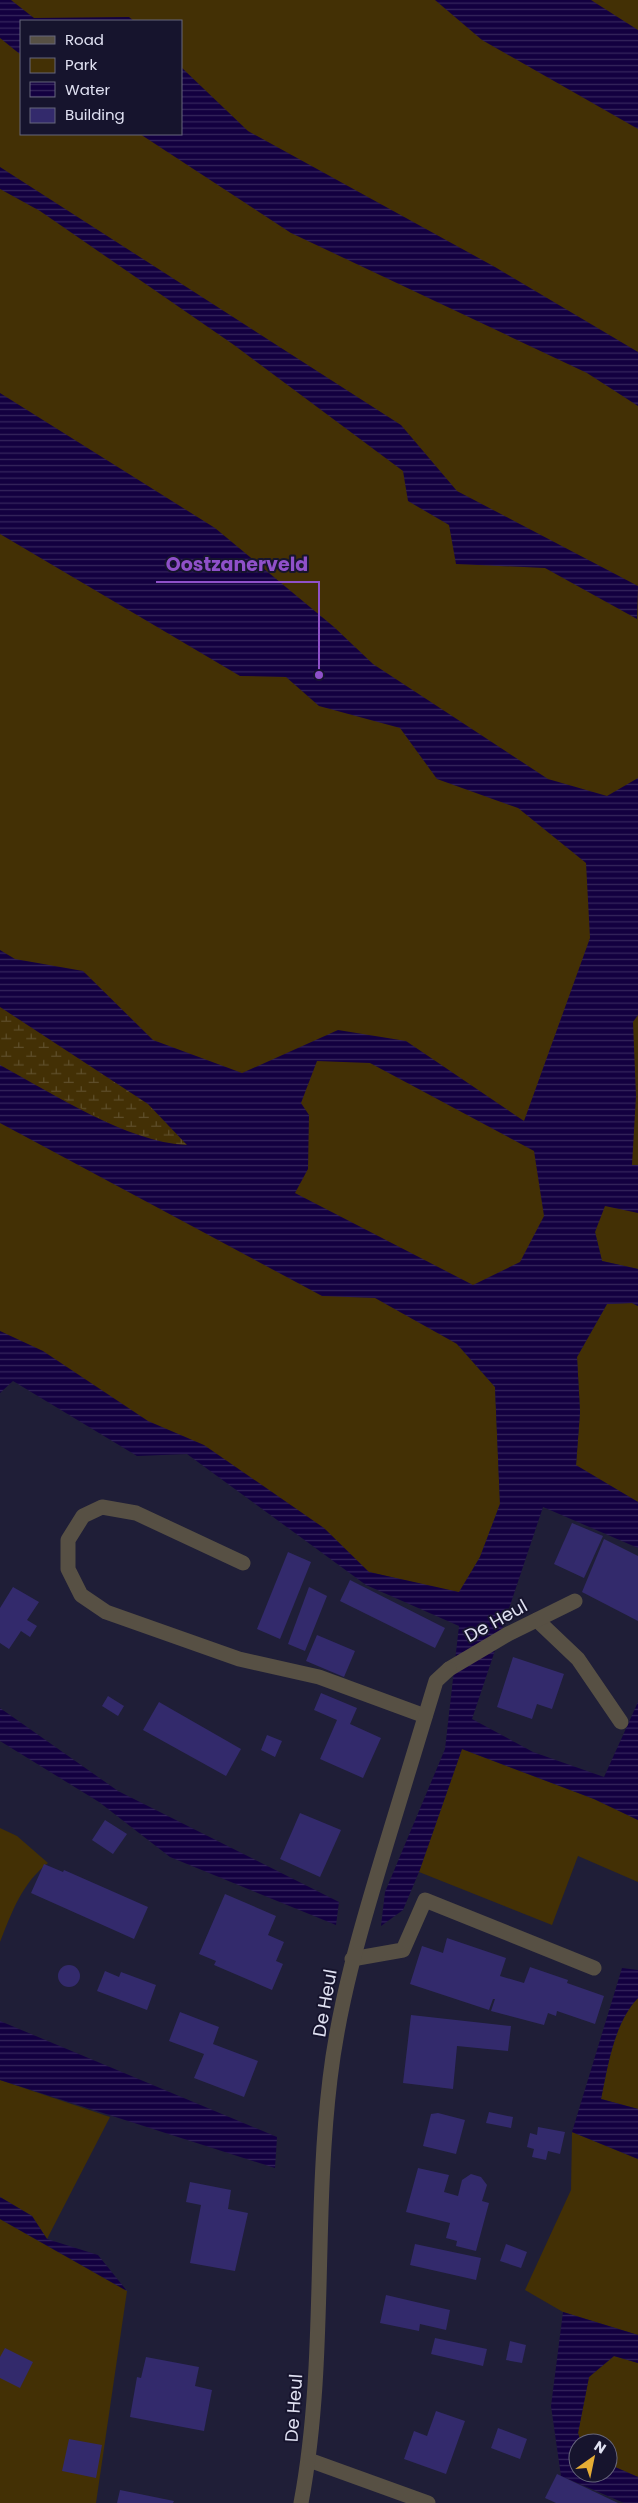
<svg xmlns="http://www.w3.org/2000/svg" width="638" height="2503" font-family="Poppins,sans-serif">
<defs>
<pattern id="wetland-marsh" width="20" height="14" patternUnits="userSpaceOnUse" patternTransform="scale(1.25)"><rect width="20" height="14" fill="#433005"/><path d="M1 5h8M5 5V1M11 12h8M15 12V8" fill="none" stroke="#5e4e2a"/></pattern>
<pattern id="water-rules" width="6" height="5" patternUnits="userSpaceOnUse" patternTransform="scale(1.25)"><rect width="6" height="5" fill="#130040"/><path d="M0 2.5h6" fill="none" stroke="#35255c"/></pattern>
</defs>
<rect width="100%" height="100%" fill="#1f1e37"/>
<!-- green -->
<g fill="#433005" fill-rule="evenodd">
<path d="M0,0H638V1269L602,1261L595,1232L597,1225L457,1344L495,1387L500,1504L480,1557L459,1593L369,1572L23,1346L0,1376ZM21,21H181V134H21Z"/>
<path d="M632,1303L638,1306V1502L576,1466L580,1412L577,1357L607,1304Z"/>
<path d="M462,1749L594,1799L638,1820V1882L578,1856L552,1925L419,1872Z"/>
<path d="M0,1828L17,1836L48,1863C22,1883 12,1912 0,1942Z"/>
<path d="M638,1998V2109L601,2099C608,2066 614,2023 638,1998Z"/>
<path d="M0,2080L110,2117L47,2239L32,2216L0,2197Z"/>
<path d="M572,2132L638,2159V2335L563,2312L525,2290L571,2190Z"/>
<path d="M0,2219L127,2291L96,2503H0Z"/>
<path d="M614,2356L638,2363V2477L608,2464V2443H581L578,2433L589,2377Z"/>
</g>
<!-- wetland -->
<path fill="url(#wetland-marsh)" d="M0,1007L148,1104L188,1146L150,1140L101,1119L0,1065Z"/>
<!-- water -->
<g fill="url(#water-rules)" fill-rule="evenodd">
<path d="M0,0H11L34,18L129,17L134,21H21V55L0,38Z"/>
<path d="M435,0H591L638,30V129L482,40Z"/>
<path d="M181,67L248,131L495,267L638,352V406L587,373L291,233L140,134H181Z"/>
<path d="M0,167L401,425L457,491L638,586L637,619L545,568L456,564L449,525L408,501L403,471L234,345L40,211L0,189Z"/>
<path d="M0,393L215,528L334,627L373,664L548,779L607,796L638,778V1015L633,1022L636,1096L632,1165H638V1213L605,1206L595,1232L602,1261L638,1269V1306L632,1303L607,1304L577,1357L580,1412L576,1465L638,1502V1548L543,1507L472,1719L533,1752L604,1777L638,1702V1820L594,1799L462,1749L419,1872L403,1910L381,1926L385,1892L445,1749L459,1626L366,1585L187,1454L137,1456L13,1381L0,1393V1331L43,1351L148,1421L204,1445L324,1528L369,1572L459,1592L480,1557L500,1504L495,1387L457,1344L375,1298L322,1296L0,1123V1065C54,1094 126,1142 187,1145L148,1104L0,1007V950L15,959L83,971L153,1040L242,1073L338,1030L406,1041L524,1121L590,938L586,863L518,808L437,779L400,728L319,706L286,677L240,676L0,534ZM317,1061L370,1063L534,1151L544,1216L520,1262L473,1285L295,1193L308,1169L309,1115L301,1103Z"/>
<path d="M0,1708L118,1791L339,1902L336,1925L170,1857L99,1802L0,1741Z"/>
<path d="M622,1968L638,1970V1998C614,2023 608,2065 601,2099L638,2109V2159L572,2132Z"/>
<path d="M0,2021L277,2137L275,2168L0,2080Z"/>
<path d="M0,2197L32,2216L47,2239L98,2255L127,2291L0,2219Z"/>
<path d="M563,2312L638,2335V2363L614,2356L589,2377L578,2433L581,2443H578V2473H608V2464L638,2477V2503H624L561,2476L551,2406Z"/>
</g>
<!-- building -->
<g fill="#332a6c">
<path d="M572,1523L603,1536L584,1578L554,1564Z"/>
<path d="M604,1539L638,1556V1621L582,1592Z"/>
<path d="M288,1552L311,1562L280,1639L257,1629Z"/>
<path d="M350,1580L445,1628L435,1648L340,1601Z"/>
<path d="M13,1587L39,1602L27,1620L37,1626L30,1637L21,1631L9,1649L0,1643V1608Z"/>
<path d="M309,1587L327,1596L305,1651L288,1644Z"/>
<path d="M317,1635L355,1651L344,1677L306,1661Z"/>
<path d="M513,1657L564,1674L552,1709L537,1704L532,1719L497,1707Z"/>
<path d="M321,1693L357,1708L350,1724L381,1738L363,1778L320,1759L337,1720L314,1710Z"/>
<path d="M108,1696L124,1706L118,1716L102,1706Z"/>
<path d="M159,1702L241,1749L226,1776L143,1730Z"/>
<path d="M267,1735L282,1741L275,1757L261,1750Z"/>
<path d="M300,1813L341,1830L320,1877L280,1859Z"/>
<path d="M105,1820L127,1834L113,1854L92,1840Z"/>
<path d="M44,1864L63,1872L64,1870L148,1907L134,1939L31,1893Z"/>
<path d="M225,1894L276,1916L268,1935L284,1942L276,1961L283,1964L272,1990L214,1965L216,1961L199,1954Z"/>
<path d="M447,1938L506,1958L500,1976L524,1983L530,1967L568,1980L567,1983L604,1996L595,2024L557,2011L556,2016L548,2013L544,2025L491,2011L495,1999H493L489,2010L410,1984L422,1946L443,1953Z"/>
<circle cx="69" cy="1976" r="11"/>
<path d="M105,1971L119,1977L121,1972L156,1985L147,2010L97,1991Z"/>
<path d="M180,2012L219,2027L213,2044L258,2061L244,2097L194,2078L204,2054L169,2041Z"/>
<path d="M411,2015L511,2026L508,2051L457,2046L453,2089L403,2083Z"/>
<path d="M489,2112L513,2117L511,2128L486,2123Z"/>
<path d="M438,2113L465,2120L456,2154L423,2146L431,2114Z"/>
<path d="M538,2127L565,2132L560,2154L548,2151L546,2160L532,2157L534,2149L527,2147L530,2133L537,2135Z"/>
<path d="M418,2168L449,2175L444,2192L458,2196L462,2180L471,2174L481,2177L487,2185L482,2201L489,2203L476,2251L456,2246L457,2241L446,2238L450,2223L406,2212Z"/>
<path d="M190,2182L231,2190L228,2209L248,2213L235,2271L190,2263L201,2205L186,2202Z"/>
<path d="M415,2244L481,2258L476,2280L410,2265Z"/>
<path d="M506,2244L527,2252L521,2268L500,2261Z"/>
<path d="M386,2295L450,2310L446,2330L420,2324L419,2331L380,2323Z"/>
<path d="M435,2338L487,2349L483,2366L431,2354Z"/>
<path d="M510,2341L526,2345L522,2363L506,2360Z"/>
<path d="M5,2348L33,2362L20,2388L0,2378V2357Z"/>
<path d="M146,2357L199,2367L195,2386L212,2390L204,2431L130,2417L137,2377L141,2378Z"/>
<path d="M436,2411L465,2421L446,2474L404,2459L414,2431L427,2436Z"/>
<path d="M498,2428L527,2439L520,2459L491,2448Z"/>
<path d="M69,2439L102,2445L96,2478L62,2471Z"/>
<path d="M557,2474L618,2503H556L545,2498Z"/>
<path d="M120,2490L174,2501L173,2503H117Z"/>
</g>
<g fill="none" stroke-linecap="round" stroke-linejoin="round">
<!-- lane -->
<g stroke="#575044" stroke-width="15">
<path d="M243,1563L136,1513L102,1507L83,1516L68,1540V1569L81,1595L106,1612L239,1659L319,1677L425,1716"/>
<path d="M537,1620L578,1659L621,1722"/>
<path d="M449,1669L508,1634L575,1601"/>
<path d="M352,1959L403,1950L425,1900L594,1968"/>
<path d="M309,2460L428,2503"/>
</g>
<!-- street -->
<path stroke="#575044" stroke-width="15" d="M301,2503C327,2364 313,2220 330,2079C339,2002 361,1928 383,1855C401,1797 418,1739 436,1681L449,1669"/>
</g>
<g text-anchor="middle" stroke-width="4" stroke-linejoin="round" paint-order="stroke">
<!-- street labels -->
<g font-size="18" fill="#e0e1f2" stroke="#16142d">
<text transform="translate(496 1621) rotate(-29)" y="6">De Heul</text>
<text transform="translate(325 2003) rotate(-80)" y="6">De Heul</text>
<text transform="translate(294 2408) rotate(-86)" y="6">De Heul</text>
</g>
</g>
<!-- callouts -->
<path fill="none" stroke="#8f50c9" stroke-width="2" d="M319 675L319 582H156"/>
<circle fill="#8f50c9" stroke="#16142d" stroke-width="2" cx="319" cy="675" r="5"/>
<g font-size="19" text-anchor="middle" font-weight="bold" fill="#8f50c9" stroke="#16142d" stroke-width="4" stroke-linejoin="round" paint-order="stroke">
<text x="237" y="571">Oostzanerveld</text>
</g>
<!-- legend -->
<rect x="20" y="20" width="162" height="115" fill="#16142d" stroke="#67667c"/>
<rect x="30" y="36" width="25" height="8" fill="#575044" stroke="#67667c"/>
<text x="65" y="45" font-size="15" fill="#e0e1f2">Road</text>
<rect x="30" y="58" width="25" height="15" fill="#433005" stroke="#67667c"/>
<text x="65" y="70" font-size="15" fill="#e0e1f2">Park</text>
<rect x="30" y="82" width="25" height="15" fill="url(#water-rules)" stroke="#67667c"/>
<text x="65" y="95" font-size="15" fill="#e0e1f2">Water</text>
<rect x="30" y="108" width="25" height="15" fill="#332a6c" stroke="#67667c"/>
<text x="65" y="120" font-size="15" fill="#e0e1f2">Building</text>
<!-- north arrow -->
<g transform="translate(593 2458) rotate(33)"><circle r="24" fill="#16142d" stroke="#67667c"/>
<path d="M0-4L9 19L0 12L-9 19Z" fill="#e5ad35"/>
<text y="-8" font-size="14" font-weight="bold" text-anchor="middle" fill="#e0e1f2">N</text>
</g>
</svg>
